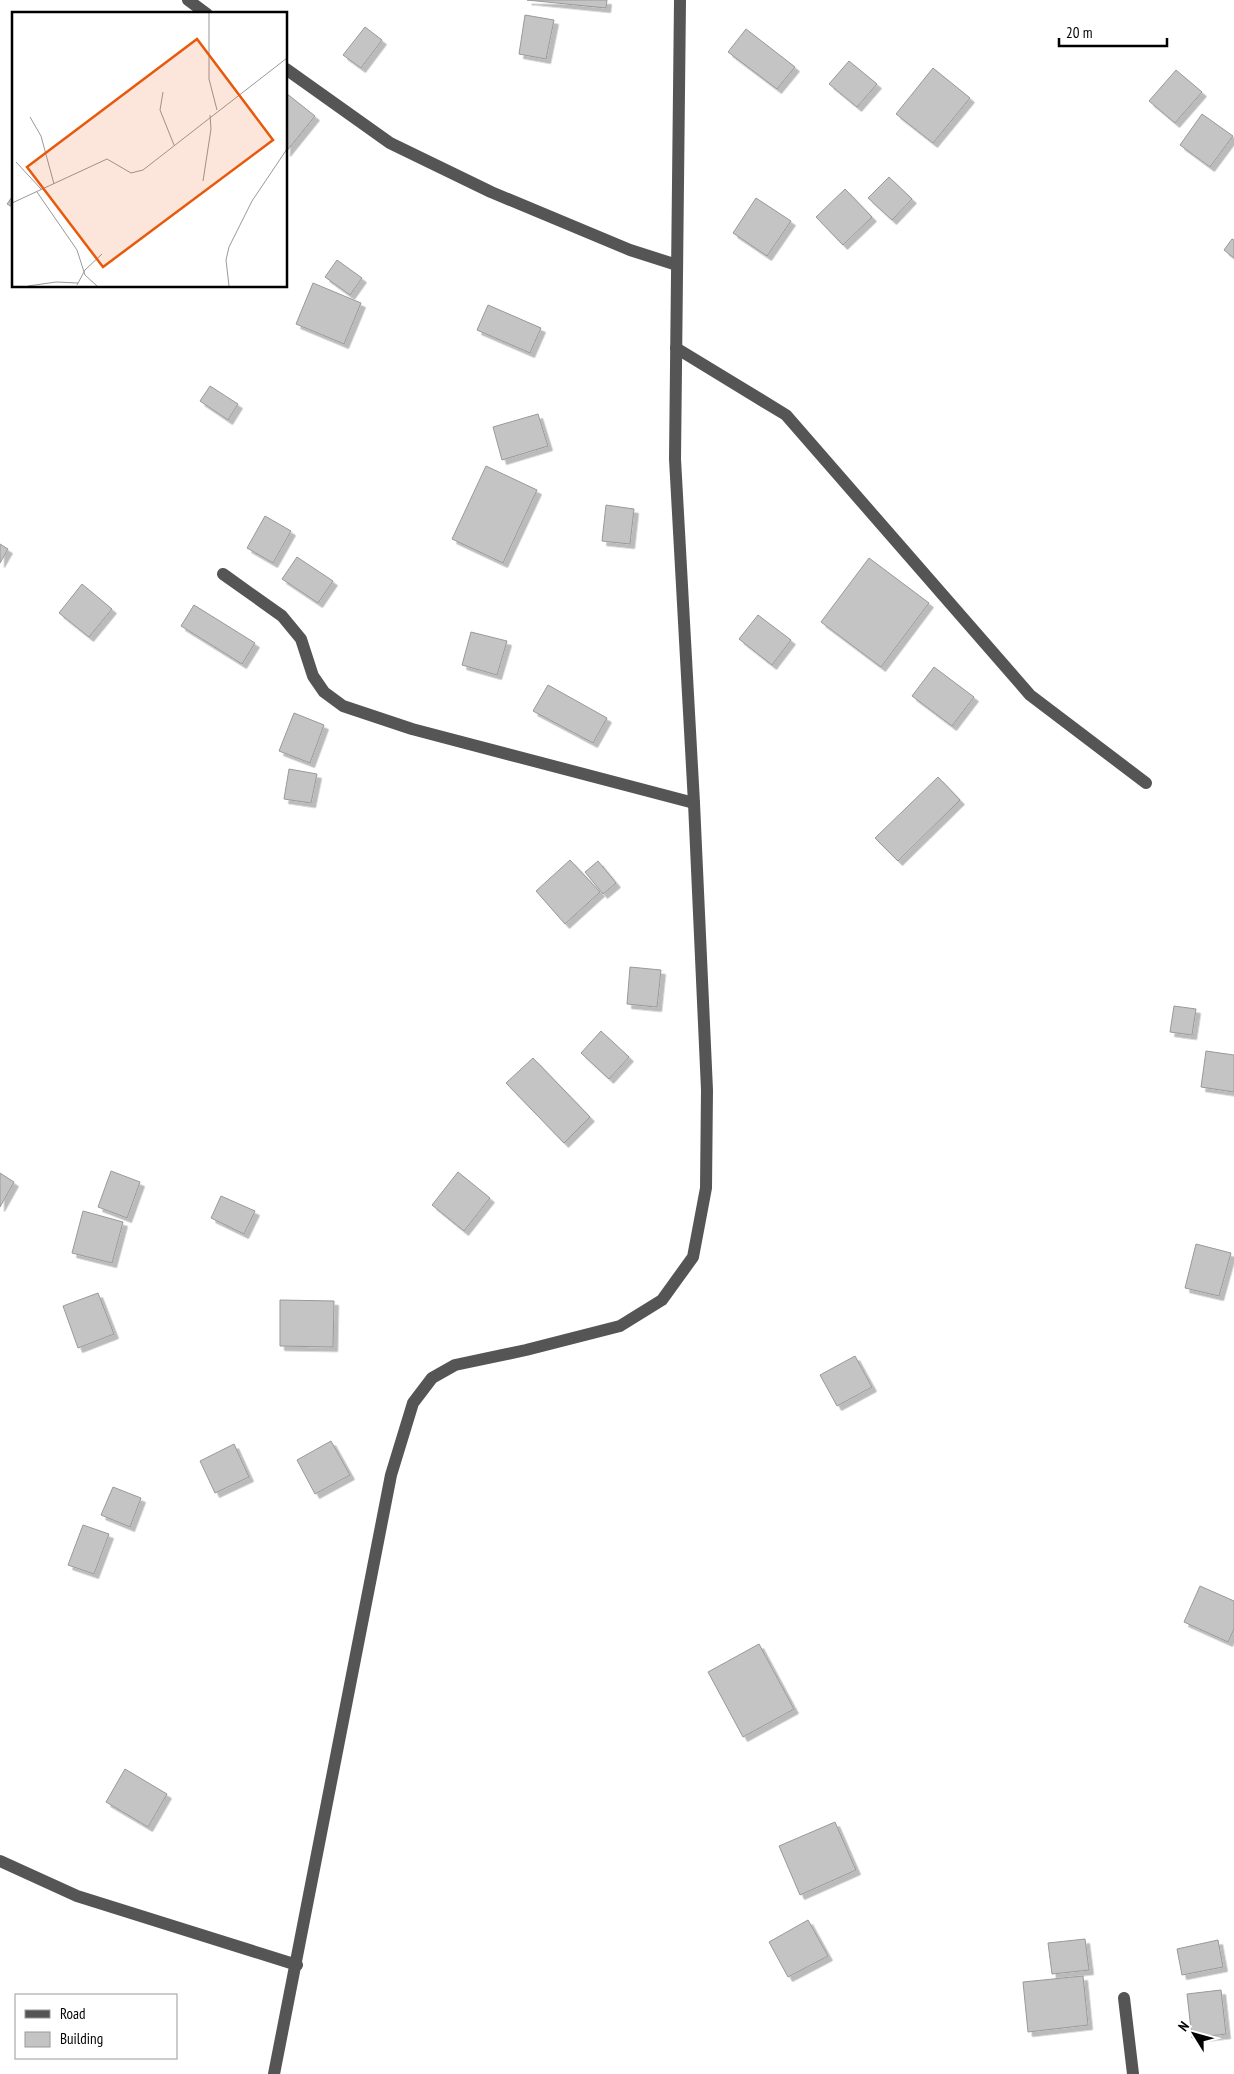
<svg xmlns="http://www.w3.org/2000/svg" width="1234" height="2074" font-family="'PT Sans Narrow',sans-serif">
<defs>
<filter id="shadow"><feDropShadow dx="4.5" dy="4.5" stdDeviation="0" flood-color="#0004"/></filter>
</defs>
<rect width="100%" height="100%" fill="#fff"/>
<!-- building -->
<g fill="#c4c4c4" stroke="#999" filter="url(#shadow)">
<path d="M527,0H607L606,8Z"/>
<path d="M525,15L554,20L546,59L519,54Z"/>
<path d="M365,27L382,40L361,68L343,55Z"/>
<path d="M746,29L795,67L777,89L728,52Z"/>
<path d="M849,61L877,84L857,107L829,84Z"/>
<path d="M933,68L970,98L933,143L896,114Z"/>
<path d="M1176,70L1202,92L1175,123L1149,101Z"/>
<path d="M286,93L315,116L286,152Z"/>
<path d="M1202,114L1233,136L1210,167L1180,145Z"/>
<path d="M889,177L912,199L892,220L868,198Z"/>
<path d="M845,189L872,217L843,245L816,217Z"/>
<path d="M14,194V208L7,204Z"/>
<path d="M756,198L791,221L767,256L733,233Z"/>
<path d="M1232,239L1234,240V258L1224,250Z"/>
<path d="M337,260L362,278L350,295L325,277Z"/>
<path d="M313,283L361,303L344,344L296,324Z"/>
<path d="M488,305L541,328L530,353L477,330Z"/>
<path d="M210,386L238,404L228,420L200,401Z"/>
<path d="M538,414L548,446L502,460L493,427Z"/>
<path d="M486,466L537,490L503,563L452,539Z"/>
<path d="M606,505L634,509L630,544L602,541Z"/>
<path d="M265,516L291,531L273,563L247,548Z"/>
<path d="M0,544L8,549L0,563Z"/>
<path d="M297,557L333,581L318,603L282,579Z"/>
<path d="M869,558L929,603L881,667L821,622Z"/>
<path d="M82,584L112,609L89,637L59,613Z"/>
<path d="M194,605L255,643L242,664L181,626Z"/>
<path d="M758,615L791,640L772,665L739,639Z"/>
<path d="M471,632L507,641L497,675L462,665Z"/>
<path d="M934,667L974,697L952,726L912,696Z"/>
<path d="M548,685L607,718L593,743L533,711Z"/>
<path d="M294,713L324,725L310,763L279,751Z"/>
<path d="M289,769L317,774L311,803L284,799Z"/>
<path d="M938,777L960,800L898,861L875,838Z"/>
<path d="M570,860L600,892L565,924L536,891Z"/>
<path d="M598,861L616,883L603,894L585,872Z"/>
<path d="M630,967L661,970L657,1007L627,1004Z"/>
<path d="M1174,1006L1196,1009L1192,1035L1170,1032Z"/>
<path d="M601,1031L629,1057L609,1079L581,1053Z"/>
<path d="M1206,1051L1234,1055V1092L1201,1087Z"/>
<path d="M533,1058L590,1117L564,1143L506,1083Z"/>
<path d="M111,1171L140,1182L127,1218L98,1207Z"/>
<path d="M458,1172L490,1198L464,1231L432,1205Z"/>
<path d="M0,1173L14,1182L0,1207Z"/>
<path d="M221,1196L255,1211L244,1234L211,1218Z"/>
<path d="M83,1211L123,1222L112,1263L72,1253Z"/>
<path d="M1196,1244L1231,1253L1219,1296L1185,1288Z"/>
<path d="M98,1293L114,1334L78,1348L63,1306Z"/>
<path d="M280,1300L334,1301L333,1347L280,1346Z"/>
<path d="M855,1356L872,1387L837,1406L820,1375Z"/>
<path d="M331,1441L350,1475L315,1494L297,1460Z"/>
<path d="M234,1444L249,1477L215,1493L200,1461Z"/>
<path d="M113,1487L141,1498L130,1527L101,1515Z"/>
<path d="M83,1525L109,1534L94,1574L68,1565Z"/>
<path d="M1200,1586L1234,1601V1629L1228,1642L1184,1622Z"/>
<path d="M759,1644L794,1709L743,1737L708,1672Z"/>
<path d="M125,1769L167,1794L148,1827L106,1802Z"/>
<path d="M835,1822L856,1870L800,1895L779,1846Z"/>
<path d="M808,1920L828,1956L788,1977L769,1942Z"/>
<path d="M1085,1939L1089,1970L1052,1974L1048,1943Z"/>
<path d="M1218,1940L1223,1967L1182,1975L1177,1949Z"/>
<path d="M1083,1976L1088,2025L1028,2032L1023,1982Z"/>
<path d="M1221,1990L1226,2034L1192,2038L1187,1994Z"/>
</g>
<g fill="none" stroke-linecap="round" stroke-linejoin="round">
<!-- minor -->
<g stroke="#555" stroke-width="12">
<path d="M188,0L207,14"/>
<path d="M286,69L390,143L491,192L630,250L677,265"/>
<path d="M676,348L786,415L1030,695L1146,783"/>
<path d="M223,574L282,616L301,639L313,676L324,692L343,706L412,729L694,803"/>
<path d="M0,1861L77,1896L297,1965"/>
<path d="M1124,1998L1133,2074"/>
<path d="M274,2074L391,1475L413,1403L432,1378L455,1365L526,1350L620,1326L662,1300L693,1257L706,1188L707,1090L694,803L675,459L680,0"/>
</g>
</g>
<!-- overview -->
<g transform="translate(12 12)">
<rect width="275" height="275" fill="#fff"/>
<path fill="none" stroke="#999" stroke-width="1" d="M197,1V67L205,98M151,80L148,98L162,133M18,105L29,124L42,172M4,150L30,178M191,169L199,117L198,103M25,180L65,238L73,263L85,274M0,191L95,147L119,161L131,158L275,46M65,273L73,258L90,242M16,274L44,270L66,271M217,274L214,248L217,235L240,189L275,137"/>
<path fill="#e8590c" fill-opacity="0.15" stroke="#e8590c" stroke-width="2.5" d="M185,27L261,128L91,255L15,155Z"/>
<rect width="275" height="275" fill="none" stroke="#000" stroke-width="2.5"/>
</g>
<!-- legend -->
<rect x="15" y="1994" width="162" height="65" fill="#ffffff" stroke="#999999"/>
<rect x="25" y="2010" width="25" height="8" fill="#555555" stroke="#999999"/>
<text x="60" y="2019" font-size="15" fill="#000000">Road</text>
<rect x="25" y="2032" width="25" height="15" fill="#c4c4c4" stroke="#999999"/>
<text x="60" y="2044" font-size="15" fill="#000000">Building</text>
<!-- north arrow -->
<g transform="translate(1194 2034) rotate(307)" stroke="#ffffff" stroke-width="4" paint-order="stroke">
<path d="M0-4L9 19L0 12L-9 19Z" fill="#000000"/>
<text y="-8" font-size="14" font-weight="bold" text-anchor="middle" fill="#000000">N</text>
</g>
<!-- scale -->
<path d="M1059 38v8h108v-8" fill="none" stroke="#000000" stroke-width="2.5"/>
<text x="1066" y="38" font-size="15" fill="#000000" stroke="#ffffff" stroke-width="4" paint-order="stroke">20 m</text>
</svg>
